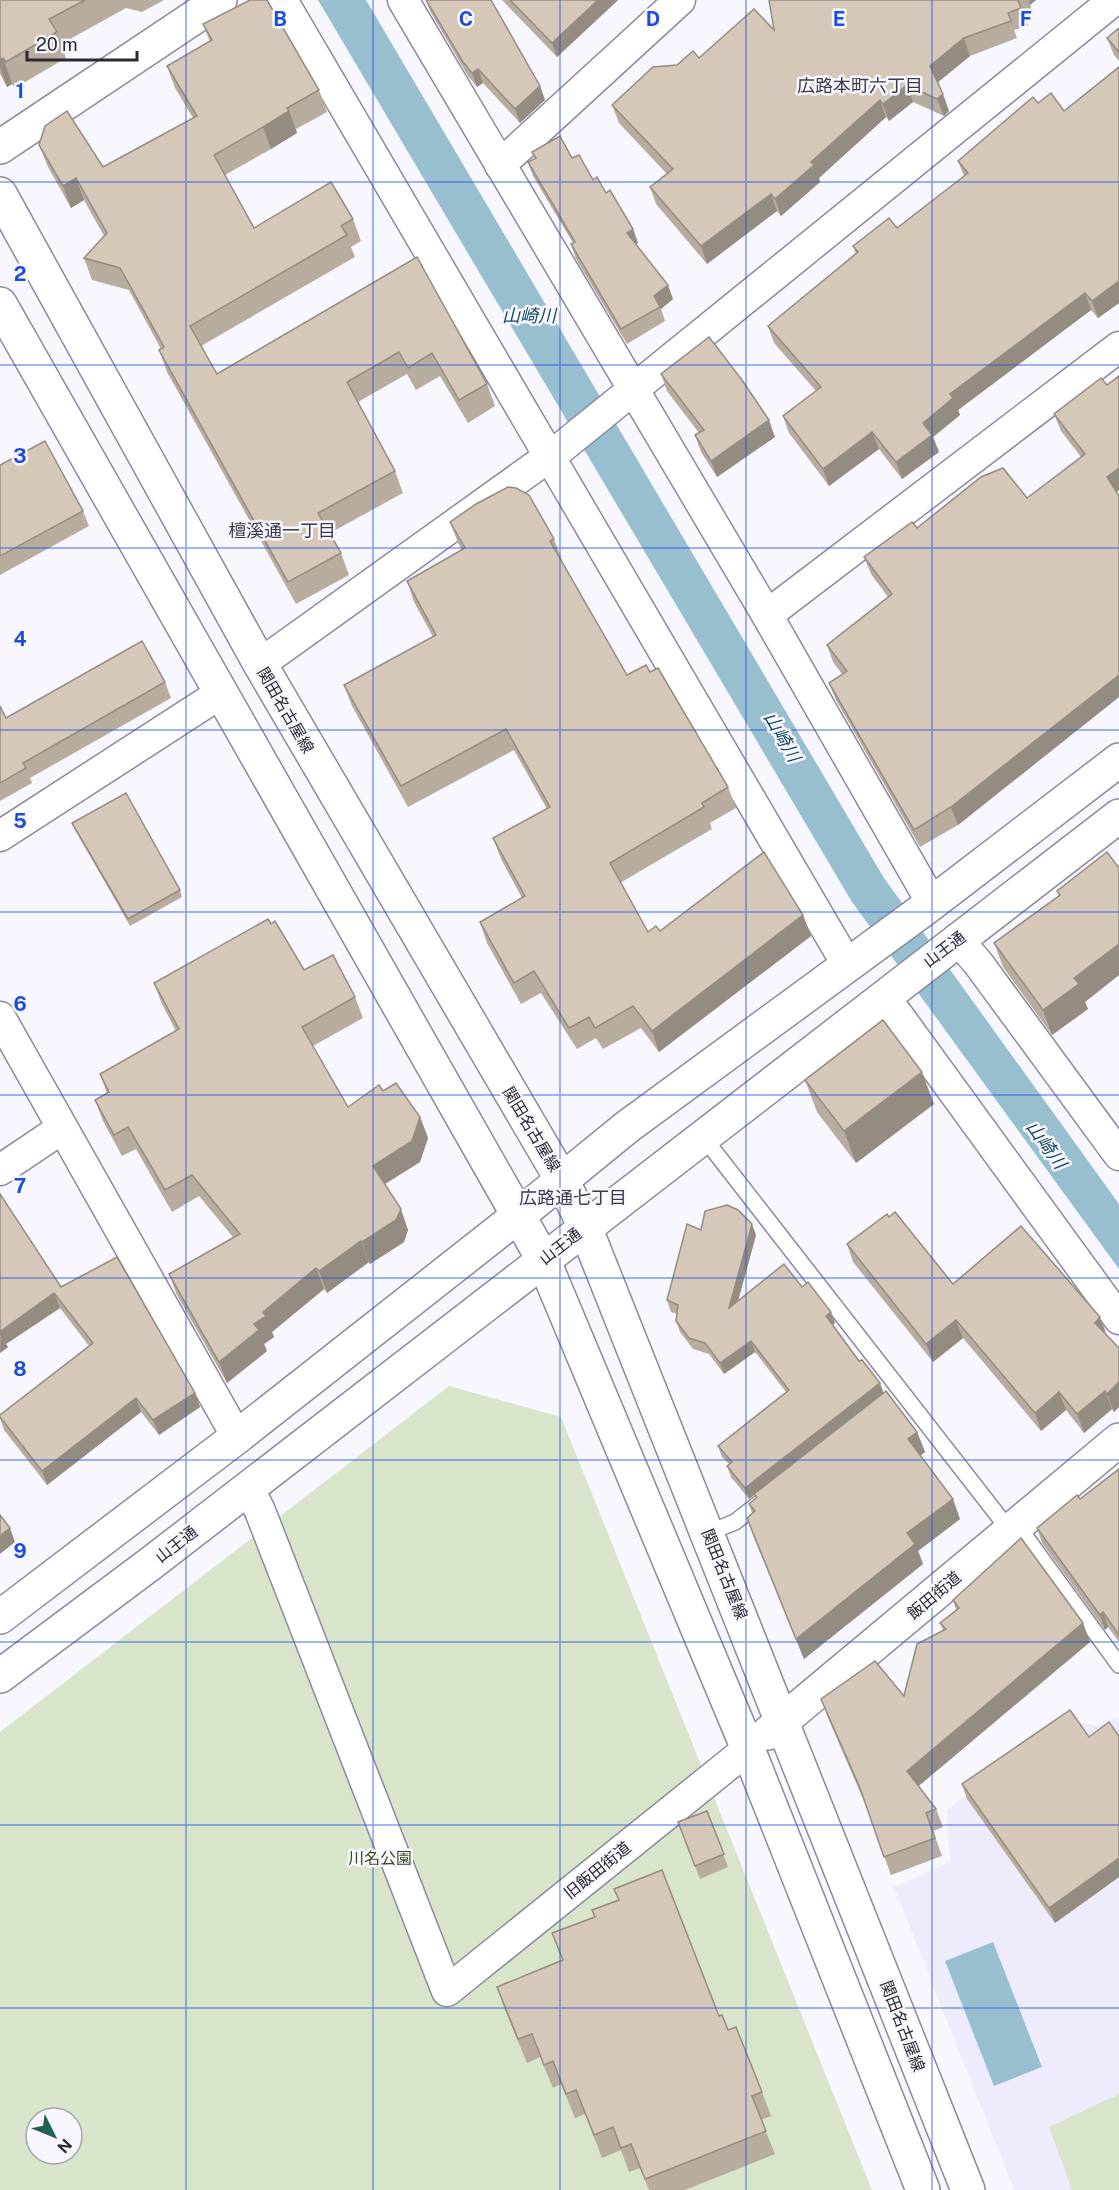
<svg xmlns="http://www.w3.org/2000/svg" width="1119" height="2190" font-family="'Public Sans','Noto Sans JP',sans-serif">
<rect width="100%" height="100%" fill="#f8f7ff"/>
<!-- built -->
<path fill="#eeecfc" d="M1117,1717L1119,1720V2190H1014L894,1887L950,1862L947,1810L1048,1733L1075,1721L1097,1726Z"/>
<!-- green -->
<g fill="#d9e5ca" fill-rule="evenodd">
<path d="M449,1386L561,1417L872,2190H0V1732ZM36,2118H72V2154H36Z"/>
<path d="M1119,2094V2190H1072L1049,2127Z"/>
</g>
<!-- water -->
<g fill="#97bfcf">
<path d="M318,0H366L884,878L1119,1204V1269L852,902Z"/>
<path d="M993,1942L1042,2067L994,2086L945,1961Z"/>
</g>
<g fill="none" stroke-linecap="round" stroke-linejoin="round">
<!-- lane casing -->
<g stroke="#8c899b" stroke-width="18">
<g id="lane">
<path d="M704,1138L1010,1531"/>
<path d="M1017,1525L1119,1665"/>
<path d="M708,1533L735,1522L767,1497"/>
</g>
</g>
<!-- street casing -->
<g stroke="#8c899b" stroke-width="33">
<g id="street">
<path d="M282,0L848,966"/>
<path d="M403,0L767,615L932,903"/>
<path d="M500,165L680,0"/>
<path d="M767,615L1119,347"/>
<path d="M260,664L561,448L1114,0"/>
<path d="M0,836L221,693"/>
<path d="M957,939L978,963L1119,1155"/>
<path d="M884,996L1119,1319"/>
<path d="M0,1017L237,1437"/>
<path d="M0,1170L61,1129"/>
<path d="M248,1487L260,1511L447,1991L748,1749"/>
</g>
</g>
<!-- secondary casing -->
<g stroke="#8c899b" stroke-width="36">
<path id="secondary" d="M0,147L220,0"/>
</g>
<!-- primary casing -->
<g stroke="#8c899b" stroke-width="36">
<g id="primary">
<path d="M0,194L260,664L562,1180L585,1227L968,2190"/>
<path d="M0,304L543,1259L748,1749L923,2190"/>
<path d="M0,1617L237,1437L518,1216L627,1127L927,907L1119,760"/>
<path d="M0,1676L150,1564L1119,816"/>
<path d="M768,1733L1119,1440"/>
</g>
</g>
<!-- lane -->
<use href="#lane" stroke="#fff" stroke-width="15"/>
<!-- street -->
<use href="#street" stroke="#fff" stroke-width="30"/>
<!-- secondary -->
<use href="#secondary" stroke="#fff" stroke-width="33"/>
<!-- primary -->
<use href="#primary" stroke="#fff" stroke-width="33"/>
</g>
<!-- wall -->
<g fill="#b7ac9e">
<path d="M0,0H164L142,12L126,8L61,44L66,58L15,88L12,84L7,87L0,74Z"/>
<path d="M426,0H491L540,86L545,100L520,123L483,83L477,87L468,76L430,11Z"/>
<path d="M502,0H618L557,57Z"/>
<path d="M769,0H1036L1030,5L1034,14L1025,17L1028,26L1014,30L1017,38L970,56L938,82L949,111L944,116L913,102L889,121L886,117L819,178L820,182L781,216L777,211L707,264L656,204L650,187L667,174L619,123L612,105L677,65L699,58L774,30Z"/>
<path d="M203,24L319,90L327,112L296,129L297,133L271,149L225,175L254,228L353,219L361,241L351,247L355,257L201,346L217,374L417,257L487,384L495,406L468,423L440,376L416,390L407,374L358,402L395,471L403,493L330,533L341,553L349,575L296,604L167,372L159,350L161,349L129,290L92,280L84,258L104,236L84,200L71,208L48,167L39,145L103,167L193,118L175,88L167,66L210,42Z"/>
<path d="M1119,28V61L1114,55L1107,38Z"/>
<path d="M1119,67V303L1098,318L1091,310L958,410L960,415L933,437L939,452L902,479L879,449L829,486L789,433L783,416L816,391L774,343L768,326L856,254L853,246L897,228L964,176L958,161L1038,103L1064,111Z"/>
<path d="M532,152L572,158L606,193L633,229L638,243L636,245L673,299L661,309L665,321L627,344L576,259L571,244L573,243L533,176L528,162L535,159Z"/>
<path d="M661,374L775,437L717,477L701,452L695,435L699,433L667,391Z"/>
<path d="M1107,385L1116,492L1119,496V697L958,825L920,847L836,700L829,683L842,674L833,662L827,645L888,597L871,574L864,557L917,528L1027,498L1081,457L1061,431L1054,414Z"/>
<path d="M0,465L83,511L89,526L0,575Z"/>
<path d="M450,522L554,539L562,560L561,561L627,675L728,787L736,808L710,823L712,829L620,883L648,932L660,931L803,915L811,936L659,1052L641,1028L603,1049L596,1038L577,1049L541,993L521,1004L487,943L480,922L522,898L501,859L493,838L547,809L514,750L408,807L352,706L344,685L433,637L414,602L407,581L462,550L458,543Z"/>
<path d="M165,682L171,698L30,778L32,783L0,801V706L6,718Z"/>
<path d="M72,823L180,890L182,897L130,926L75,830Z"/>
<path d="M1119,868V975L1085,1002L1088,1009L1052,1035L1003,967L994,943L1059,896L1057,891Z"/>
<path d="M304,970L355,997L363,1018L313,1046L348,1107L383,1091L420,1117L428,1138L420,1162L385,1184L408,1230L404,1242L370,1264L369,1262L327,1293L324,1289L272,1332L274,1337L264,1344L267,1351L227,1383L177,1295L169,1274L233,1237L199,1196L172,1212L136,1149L122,1156L103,1121L95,1100L107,1093L100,1074L176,1031L162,1004L154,983Z"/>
<path d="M805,1080L934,1104L856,1163L817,1112Z"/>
<path d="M0,1194L61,1287L195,1393L200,1407L159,1435L141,1412L47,1485L4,1430L0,1418V1415L89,1346L60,1308L6,1344L8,1347L0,1353Z"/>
<path d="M701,1230L756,1235L738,1301L802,1287L835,1323L833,1325L883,1393L917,1432L925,1452L920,1455L960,1519L918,1551L923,1564L804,1659L754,1538L747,1518L752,1513L749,1504L756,1498L754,1495L749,1499L731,1477L727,1466L729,1464L722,1457L718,1446L786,1392L755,1352L724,1374L709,1354L693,1349L680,1332L676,1321L677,1314L671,1312L667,1300Z"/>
<path d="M847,1244L953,1284L1106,1335L1119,1348V1407L1114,1412L1112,1409L1084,1433L1066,1410L1041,1431L963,1338L933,1362L853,1262Z"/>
<path d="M1119,1469V1642L1108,1627L1105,1630L1042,1543L1037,1528L1080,1499Z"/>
<path d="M953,1600L1083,1623L1090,1642L918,1786L936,1809L943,1827L933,1831L942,1856L891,1875L866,1806L828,1718L821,1699L904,1696L943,1630L940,1623L956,1610Z"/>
<path d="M1119,1736V1877L1055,1923L967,1799L962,1784L1089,1737Z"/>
<path d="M707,1811L728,1867L700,1879L678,1822Z"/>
<path d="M552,1933L719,2016L762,2092L771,2116L761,2120L775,2154L685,2190H649L640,2168L629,2172L621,2150L602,2158L585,2114L575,2118L561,2084L553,2088L540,2057L527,2063L505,2010L497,1987L562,1960Z"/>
</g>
<!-- shaded-wall -->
<g fill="#958c81">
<path d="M598,0H618L557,57L552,43Z"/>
<path d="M1029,0H1036L1030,5Z"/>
<path d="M964,38L970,56L937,83L930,66Z"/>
<path d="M3,58L12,84L7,87L0,67V60Z"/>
<path d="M478,69L483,83L477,87L472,73Z"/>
<path d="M907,85L913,102L889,121L883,104Z"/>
<path d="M540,86L545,100L520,123L515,109Z"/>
<path d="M943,94L949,111L944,116L937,99Z"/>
<path d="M880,100L886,117L819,178L820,182L781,216L775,199L811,162Z"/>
<path d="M289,111L297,133L271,149L263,127Z"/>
<path d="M76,178L84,200L71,208L63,186Z"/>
<path d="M771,194L777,211L707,264L701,246Z"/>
<path d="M633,229L638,243L633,248L627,233Z"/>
<path d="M1119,281V303L1098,318L1092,301Z"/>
<path d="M668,285L673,299L661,309L654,296Z"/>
<path d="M1085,293L1091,310L958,410L960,415L933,437L939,452L902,479L896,462L923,423L950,394Z"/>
<path d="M769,420L775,437L717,477L711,461Z"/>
<path d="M872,432L879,449L829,486L823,469Z"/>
<path d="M1119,468V490L1113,495L1107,477Z"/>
<path d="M1119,675V697L958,825L951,807Z"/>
<path d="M803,915L811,936L659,1052L652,1031Z"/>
<path d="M1119,944V975L1085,1002L1088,1009L1052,1035L1043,1010L1074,978Z"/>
<path d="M922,1072L934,1104L856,1163L844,1131Z"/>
<path d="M420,1117L428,1138L420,1162L380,1187L373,1166Z"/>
<path d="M401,1209L408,1230L404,1242L370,1264L362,1242Z"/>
<path d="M752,1224L756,1235L733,1319L729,1308Z"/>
<path d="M361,1241L369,1262L327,1293L319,1271Z"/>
<path d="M316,1268L324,1289L272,1332L274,1337L264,1344L267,1351L227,1383L219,1362L263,1312Z"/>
<path d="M54,1293L60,1308L6,1344L8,1347L0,1353L1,1331Z"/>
<path d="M831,1312L835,1323L830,1327L826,1316Z"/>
<path d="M1100,1317L1107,1336L1095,1323Z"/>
<path d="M956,1320L963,1338L933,1362L926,1344Z"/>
<path d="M751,1341L755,1352L724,1374L720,1363Z"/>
<path d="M1119,1382V1407L1114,1412L1107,1394Z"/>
<path d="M880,1383L884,1394L749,1499L745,1488Z"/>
<path d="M1105,1391L1112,1409L1084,1433L1077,1414Z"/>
<path d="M1059,1392L1066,1410L1041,1431L1035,1413Z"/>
<path d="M195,1393L200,1407L159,1435L153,1420Z"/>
<path d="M136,1398L141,1412L47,1485L42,1471Z"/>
<path d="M917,1432L925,1452L916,1459L908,1439Z"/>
<path d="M953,1499L960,1519L918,1551L923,1564L804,1659L796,1639L907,1533Z"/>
<path d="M10,1528L15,1542L0,1554V1536Z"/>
<path d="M1103,1612L1108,1627L1105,1630L1100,1615Z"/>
<path d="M1083,1623L1090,1642L914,1790L907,1771Z"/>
<path d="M1119,1858V1877L1055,1923L1049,1908Z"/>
</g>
<!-- building -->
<g fill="#d5c8b8" stroke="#958c81" stroke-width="1.5">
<path d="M0,0H85L49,19L57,32L6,62L3,58L0,60Z"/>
<path d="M250,0H267L319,90L287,108L289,111L263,127L214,155L254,228L331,182L353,219L341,226L347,235L190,326L217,374L417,257L487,384L459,400L432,353L408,368L399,352L347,382L395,471L318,513L341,553L288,582L159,350L164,347L120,268L84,258L107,233L76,178L63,186L39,145L45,126L67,111L103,167L197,116L167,66L212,40L203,24Z"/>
<path d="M426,0H491L540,86L515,109L478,69L472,73L463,62Z"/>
<path d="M510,0H598L552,43Z"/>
<path d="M769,0H1018L1021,8L1008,13L1011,21L964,38L930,66L943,94L937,99L907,85L883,104L880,100L811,162L814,165L775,199L771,194L701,246L650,187L673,169L612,105L653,67L677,65L693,51L699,58L754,9L774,30Z"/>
<path d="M1119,28V52L1107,38Z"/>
<path d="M1119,67V281L1092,301L1085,293L950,394L953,398L923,423L932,435L896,462L872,432L823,469L783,416L821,387L768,326L858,252L853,246L889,218L897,228L968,173L958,161L1033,97L1038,103L1051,93L1064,111Z"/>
<path d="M560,136L572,158L579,155L593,180L597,177L606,193L610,190L633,229L627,233L668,285L654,296L660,307L621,329L571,244L575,242L528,162L536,158L532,152Z"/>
<path d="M709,337L742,380L769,420L711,461L695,435L704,430L661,374Z"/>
<path d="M1119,376V468L1107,477L1119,496V675L951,807L914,830L829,683L847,671L827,645L892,594L864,557L912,522L917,528L981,477L1003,468L1027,498L1085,454L1054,414L1101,378L1107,385Z"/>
<path d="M45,441L83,511L0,556V465Z"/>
<path d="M508,487L516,488L529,495L554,539L550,541L627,675L646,665L650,672L658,668L728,787L702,803L704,807L610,863L648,932L656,926L660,931L764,852L803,915L652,1031L633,1006L595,1028L589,1017L569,1028L534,971L514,983L480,922L525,896L493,838L550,807L506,729L401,786L344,685L436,635L407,581L465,548L450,522L476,504Z"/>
<path d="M142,641L165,682L23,763L26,768L0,783V706L6,718Z"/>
<path d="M126,793L180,890L128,919L72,823Z"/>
<path d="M1107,852L1119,868V944L1074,978L1079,984L1043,1010L994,943L1060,895L1057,891Z"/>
<path d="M268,919L271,924L275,921L304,970L333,955L355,997L302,1027L348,1107L379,1085L383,1091L396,1083L420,1117L412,1141L373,1166L401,1209L396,1220L362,1242L361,1241L319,1271L316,1268L263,1312L266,1316L254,1324L259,1330L219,1362L169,1274L240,1234L192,1175L165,1190L128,1127L114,1135L95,1100L109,1092L100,1074L179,1029L154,983Z"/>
<path d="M883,1020L922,1072L844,1131L805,1080Z"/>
<path d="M0,1194L61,1287L117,1257L195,1393L153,1420L136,1398L42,1471L0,1417V1415L93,1343L54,1293L1,1331L2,1333L0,1335Z"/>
<path d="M727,1205L738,1210L752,1224L729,1308L784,1264L802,1287L808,1282L831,1312L826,1316L859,1361L862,1360L880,1383L745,1488L727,1466L732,1462L718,1446L789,1390L751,1341L720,1363L705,1343L689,1338L676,1321L678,1305L667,1300L687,1224L701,1230L705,1211Z"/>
<path d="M895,1212L953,1284L1021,1226L1100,1317L1095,1323L1119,1348V1382L1107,1394L1105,1391L1077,1414L1059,1392L1035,1413L956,1320L926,1344L847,1244L887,1214L889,1217Z"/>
<path d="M886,1391L917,1432L908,1439L953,1499L907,1533L915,1544L796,1639L747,1518L755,1511L749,1504L757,1497L754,1494Z"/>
<path d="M1119,1469V1635L1103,1612L1100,1615L1037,1528L1077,1495L1080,1499Z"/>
<path d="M0,1515L10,1528L0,1536Z"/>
<path d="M1021,1538L1083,1623L907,1771L936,1809L926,1813L935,1838L884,1857L860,1788L821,1699L875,1661L904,1696L917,1644L946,1629L940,1623L959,1608L953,1600Z"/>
<path d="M1070,1710L1089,1737L1109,1722L1119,1736V1858L1049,1908L962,1784Z"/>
<path d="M707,1811L724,1854L695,1866L678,1822Z"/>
<path d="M662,1870L719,2016L722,2015L728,2030L736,2027L762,2092L752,2096L766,2131L645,2179L631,2144L621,2148L613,2127L594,2135L576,2090L566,2094L553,2061L544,2065L532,2034L518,2039L497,1987L563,1960L552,1933L595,1917L592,1910L619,1900L614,1889Z"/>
</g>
<!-- grid -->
<path fill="none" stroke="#1d4ed8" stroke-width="1.5" stroke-opacity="0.55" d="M186,0V2190M373,0V2190M560,0V2190M746,0V2190M932,0V2190M0,182H1119M0,365H1119M0,548H1119M0,730H1119M0,912H1119M0,1095H1119M0,1278H1119M0,1460H1119M0,1642H1119M0,1825H1119M0,2008H1119"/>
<g text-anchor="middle" stroke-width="5" stroke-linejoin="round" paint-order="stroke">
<!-- street labels -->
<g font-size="16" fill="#2a2830" stroke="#f8f7ff">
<text transform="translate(286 710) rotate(60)" y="6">関田名古屋線</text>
<text transform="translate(944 949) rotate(-37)" y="6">山王通</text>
<text transform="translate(532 1129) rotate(59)" y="6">関田名古屋線</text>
<text transform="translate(560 1246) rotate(-38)" y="6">山王通</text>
<text transform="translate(176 1544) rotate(-38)" y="6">山王通</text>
<text transform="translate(725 1574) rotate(68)" y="6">関田名古屋線</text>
<text transform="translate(934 1595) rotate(-40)" y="6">飯田街道</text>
<text transform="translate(597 1870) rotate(-39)" y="6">旧飯田街道</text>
<text transform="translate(903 2026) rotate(69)" y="6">関田名古屋線</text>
</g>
<!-- park labels -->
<g font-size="16" fill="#384b18" stroke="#f8f7ff">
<text x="380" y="1864">川名公園</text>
</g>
<!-- neighbourhood labels -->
<g font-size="18" fill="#3b3948" stroke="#f8f7ff">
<text x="860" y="92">広路本町六丁目</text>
<text x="282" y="537">檀溪通一丁目</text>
<text x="573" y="1204">広路通七丁目</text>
</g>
<!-- water labels -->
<g font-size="18" font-style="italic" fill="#154b5d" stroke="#f8f7ff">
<text x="529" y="322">山崎川</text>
<text transform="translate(782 737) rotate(60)" y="6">山崎川</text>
<text transform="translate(1046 1145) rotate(54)" y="6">山崎川</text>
</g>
</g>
<g font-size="20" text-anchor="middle" font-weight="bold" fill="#1d4ed8" stroke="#f8f7ff" stroke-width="5" stroke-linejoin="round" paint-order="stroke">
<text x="280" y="26">B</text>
<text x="466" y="26">C</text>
<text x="653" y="26">D</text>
<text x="839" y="26">E</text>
<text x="1026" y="26">F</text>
<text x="20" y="98">1</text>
<text x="20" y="281">2</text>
<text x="20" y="463">3</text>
<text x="20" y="646">4</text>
<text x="20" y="828">5</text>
<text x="20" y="1011">6</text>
<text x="20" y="1193">7</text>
<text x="20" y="1376">8</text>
<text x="20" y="1558">9</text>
</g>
<!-- north arrow -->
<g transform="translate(54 2136) rotate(133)"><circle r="28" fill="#f8f7ff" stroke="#a6a4ac" stroke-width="1.5"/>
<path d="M0-4.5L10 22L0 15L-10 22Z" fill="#206251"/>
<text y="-9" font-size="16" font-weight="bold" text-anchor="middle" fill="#2a2830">N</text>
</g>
<!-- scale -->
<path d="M27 51v9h110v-9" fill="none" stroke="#2a2830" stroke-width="3"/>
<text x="36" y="51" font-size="18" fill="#2a2830" stroke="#f8f7ff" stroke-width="4.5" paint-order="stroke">20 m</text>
</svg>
